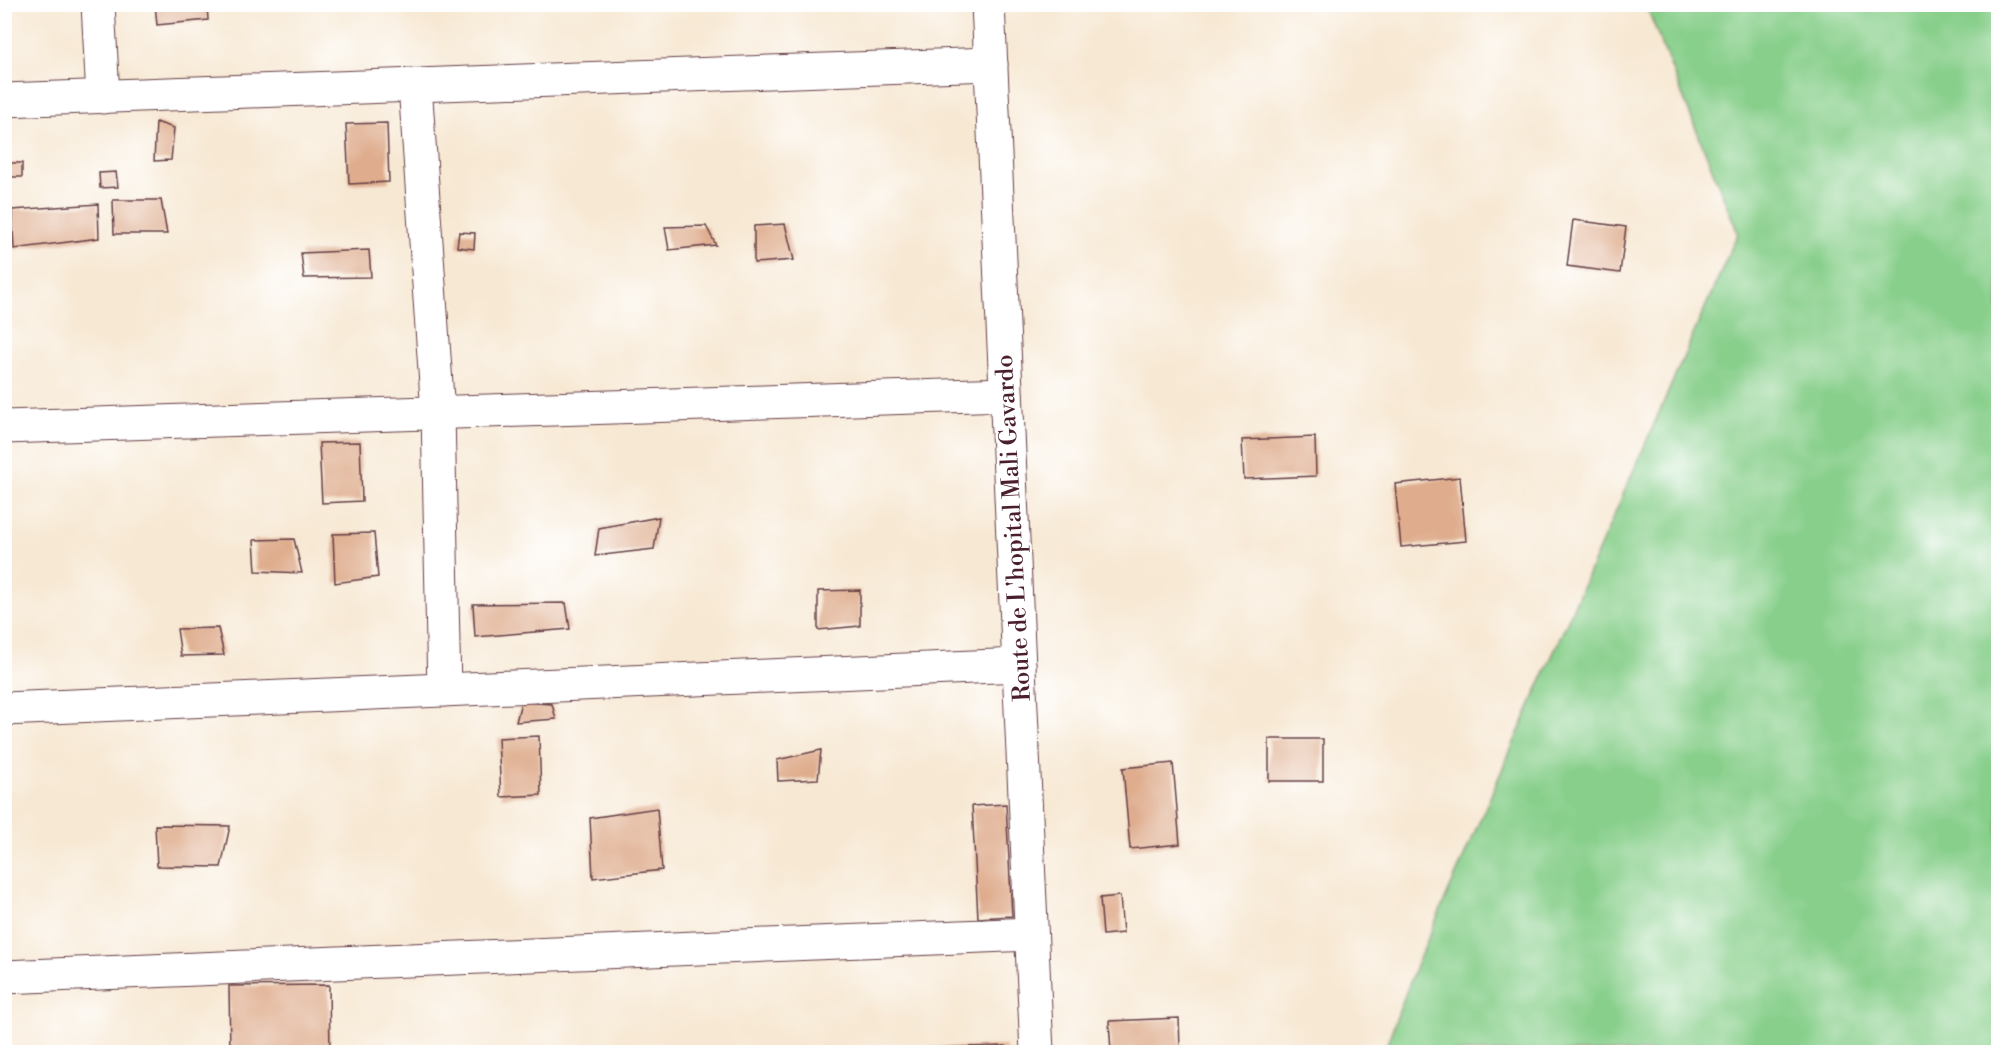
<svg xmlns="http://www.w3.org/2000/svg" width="2003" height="1057" font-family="'Libre Bodoni',serif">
<rect width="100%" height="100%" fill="#fff"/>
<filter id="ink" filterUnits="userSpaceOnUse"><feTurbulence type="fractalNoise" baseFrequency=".0167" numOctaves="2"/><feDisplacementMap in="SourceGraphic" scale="12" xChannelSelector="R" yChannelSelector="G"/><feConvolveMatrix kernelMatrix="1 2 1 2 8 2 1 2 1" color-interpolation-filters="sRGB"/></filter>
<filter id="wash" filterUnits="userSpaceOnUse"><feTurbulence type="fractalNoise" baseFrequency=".008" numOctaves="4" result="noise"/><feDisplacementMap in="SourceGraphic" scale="24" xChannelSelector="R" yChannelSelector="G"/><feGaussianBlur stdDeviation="1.35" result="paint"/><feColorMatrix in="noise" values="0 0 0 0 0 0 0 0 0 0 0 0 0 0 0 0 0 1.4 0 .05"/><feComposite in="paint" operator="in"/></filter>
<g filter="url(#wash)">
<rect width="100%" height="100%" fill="#f7e8d3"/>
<!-- green -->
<path fill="#87cf8a" stroke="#68775a" stroke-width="1.5" d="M1646,5H1998V1052H1384L1415,968L1738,233Z"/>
<g id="blocks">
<!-- building -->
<g fill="#dfad8e">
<path d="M155,4H207L208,20L157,25Z"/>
<path d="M156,122L174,128L171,160L154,161Z"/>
<path d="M387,123L389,182L349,184L346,124Z"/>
<rect x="4" y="163" width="18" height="14"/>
<path d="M116,172L118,187L100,188L99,173Z"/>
<path d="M113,200H161L167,234H114Z"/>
<path d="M98,204L99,238L14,249L12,210Z"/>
<path d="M1573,220L1626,227L1620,273L1567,266Z"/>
<path d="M785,224L794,260L754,263V226Z"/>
<path d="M706,226L716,245L669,250L665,227Z"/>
<path d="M459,232L475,233L474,249L457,247Z"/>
<path d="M369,250L371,277L304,278L301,253Z"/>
<path d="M1315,437L1316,476L1244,479L1242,440Z"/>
<path d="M360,442L362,501L322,503L319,443Z"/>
<path d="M1460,477L1466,541L1401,547L1395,484Z"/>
<path d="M659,517L654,549L595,556L599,528Z"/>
<path d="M374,533L378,577L335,583L333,534Z"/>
<path d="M294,539L302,573L256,571L254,540Z"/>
<path d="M860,590V626L818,630V591Z"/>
<path d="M566,603L570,629L475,637L473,604Z"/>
<path d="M218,628L224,655L181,656L177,629Z"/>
<path d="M521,702L552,704L556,719L516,722Z"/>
<path d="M539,736L541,795L501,797L498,738Z"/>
<rect x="1269" y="739" width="54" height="42"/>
<path d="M821,750L818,779L778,781L777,760Z"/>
<path d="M1173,763L1180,844L1130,849L1123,768Z"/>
<path d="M1006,804L1012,916L978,918L972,806Z"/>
<path d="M657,808L662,870L593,878L590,818Z"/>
<path d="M155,825L230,826L221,867L157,866Z"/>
<path d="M1120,896L1123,933L1103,935L1100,898Z"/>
<path d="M329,985L330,1052H230L229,986Z"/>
<path d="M1179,1018L1180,1049L1111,1052L1109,1021Z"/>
<path d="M1006,1046V1052H923V1048Z"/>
</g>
</g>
</g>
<g filter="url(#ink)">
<use href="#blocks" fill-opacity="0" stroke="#643d44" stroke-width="1.5"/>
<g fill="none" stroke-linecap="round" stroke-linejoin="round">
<!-- minor casing -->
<g stroke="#643d44" stroke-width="35">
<g id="minor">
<path d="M98,4L103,97"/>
<path d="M988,4L1037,1052"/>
<path d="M415,85L438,413L444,690"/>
<path d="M4,100L991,64"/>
<path d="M4,427L1006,394"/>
<path d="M4,709L1019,665"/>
<path d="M4,977L1031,934"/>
</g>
</g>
<!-- minor -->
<use href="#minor" stroke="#fff" stroke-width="33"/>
</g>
</g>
<g text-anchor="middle" stroke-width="4.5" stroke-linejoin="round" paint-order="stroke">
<!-- street labels -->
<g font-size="24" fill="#4a1f2b" stroke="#fff">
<text transform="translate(1013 528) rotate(-93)" y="8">Route de L'hopital Mali Gavardo</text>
</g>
</g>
<!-- margin -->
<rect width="2003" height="1057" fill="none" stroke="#fff" stroke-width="24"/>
</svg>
